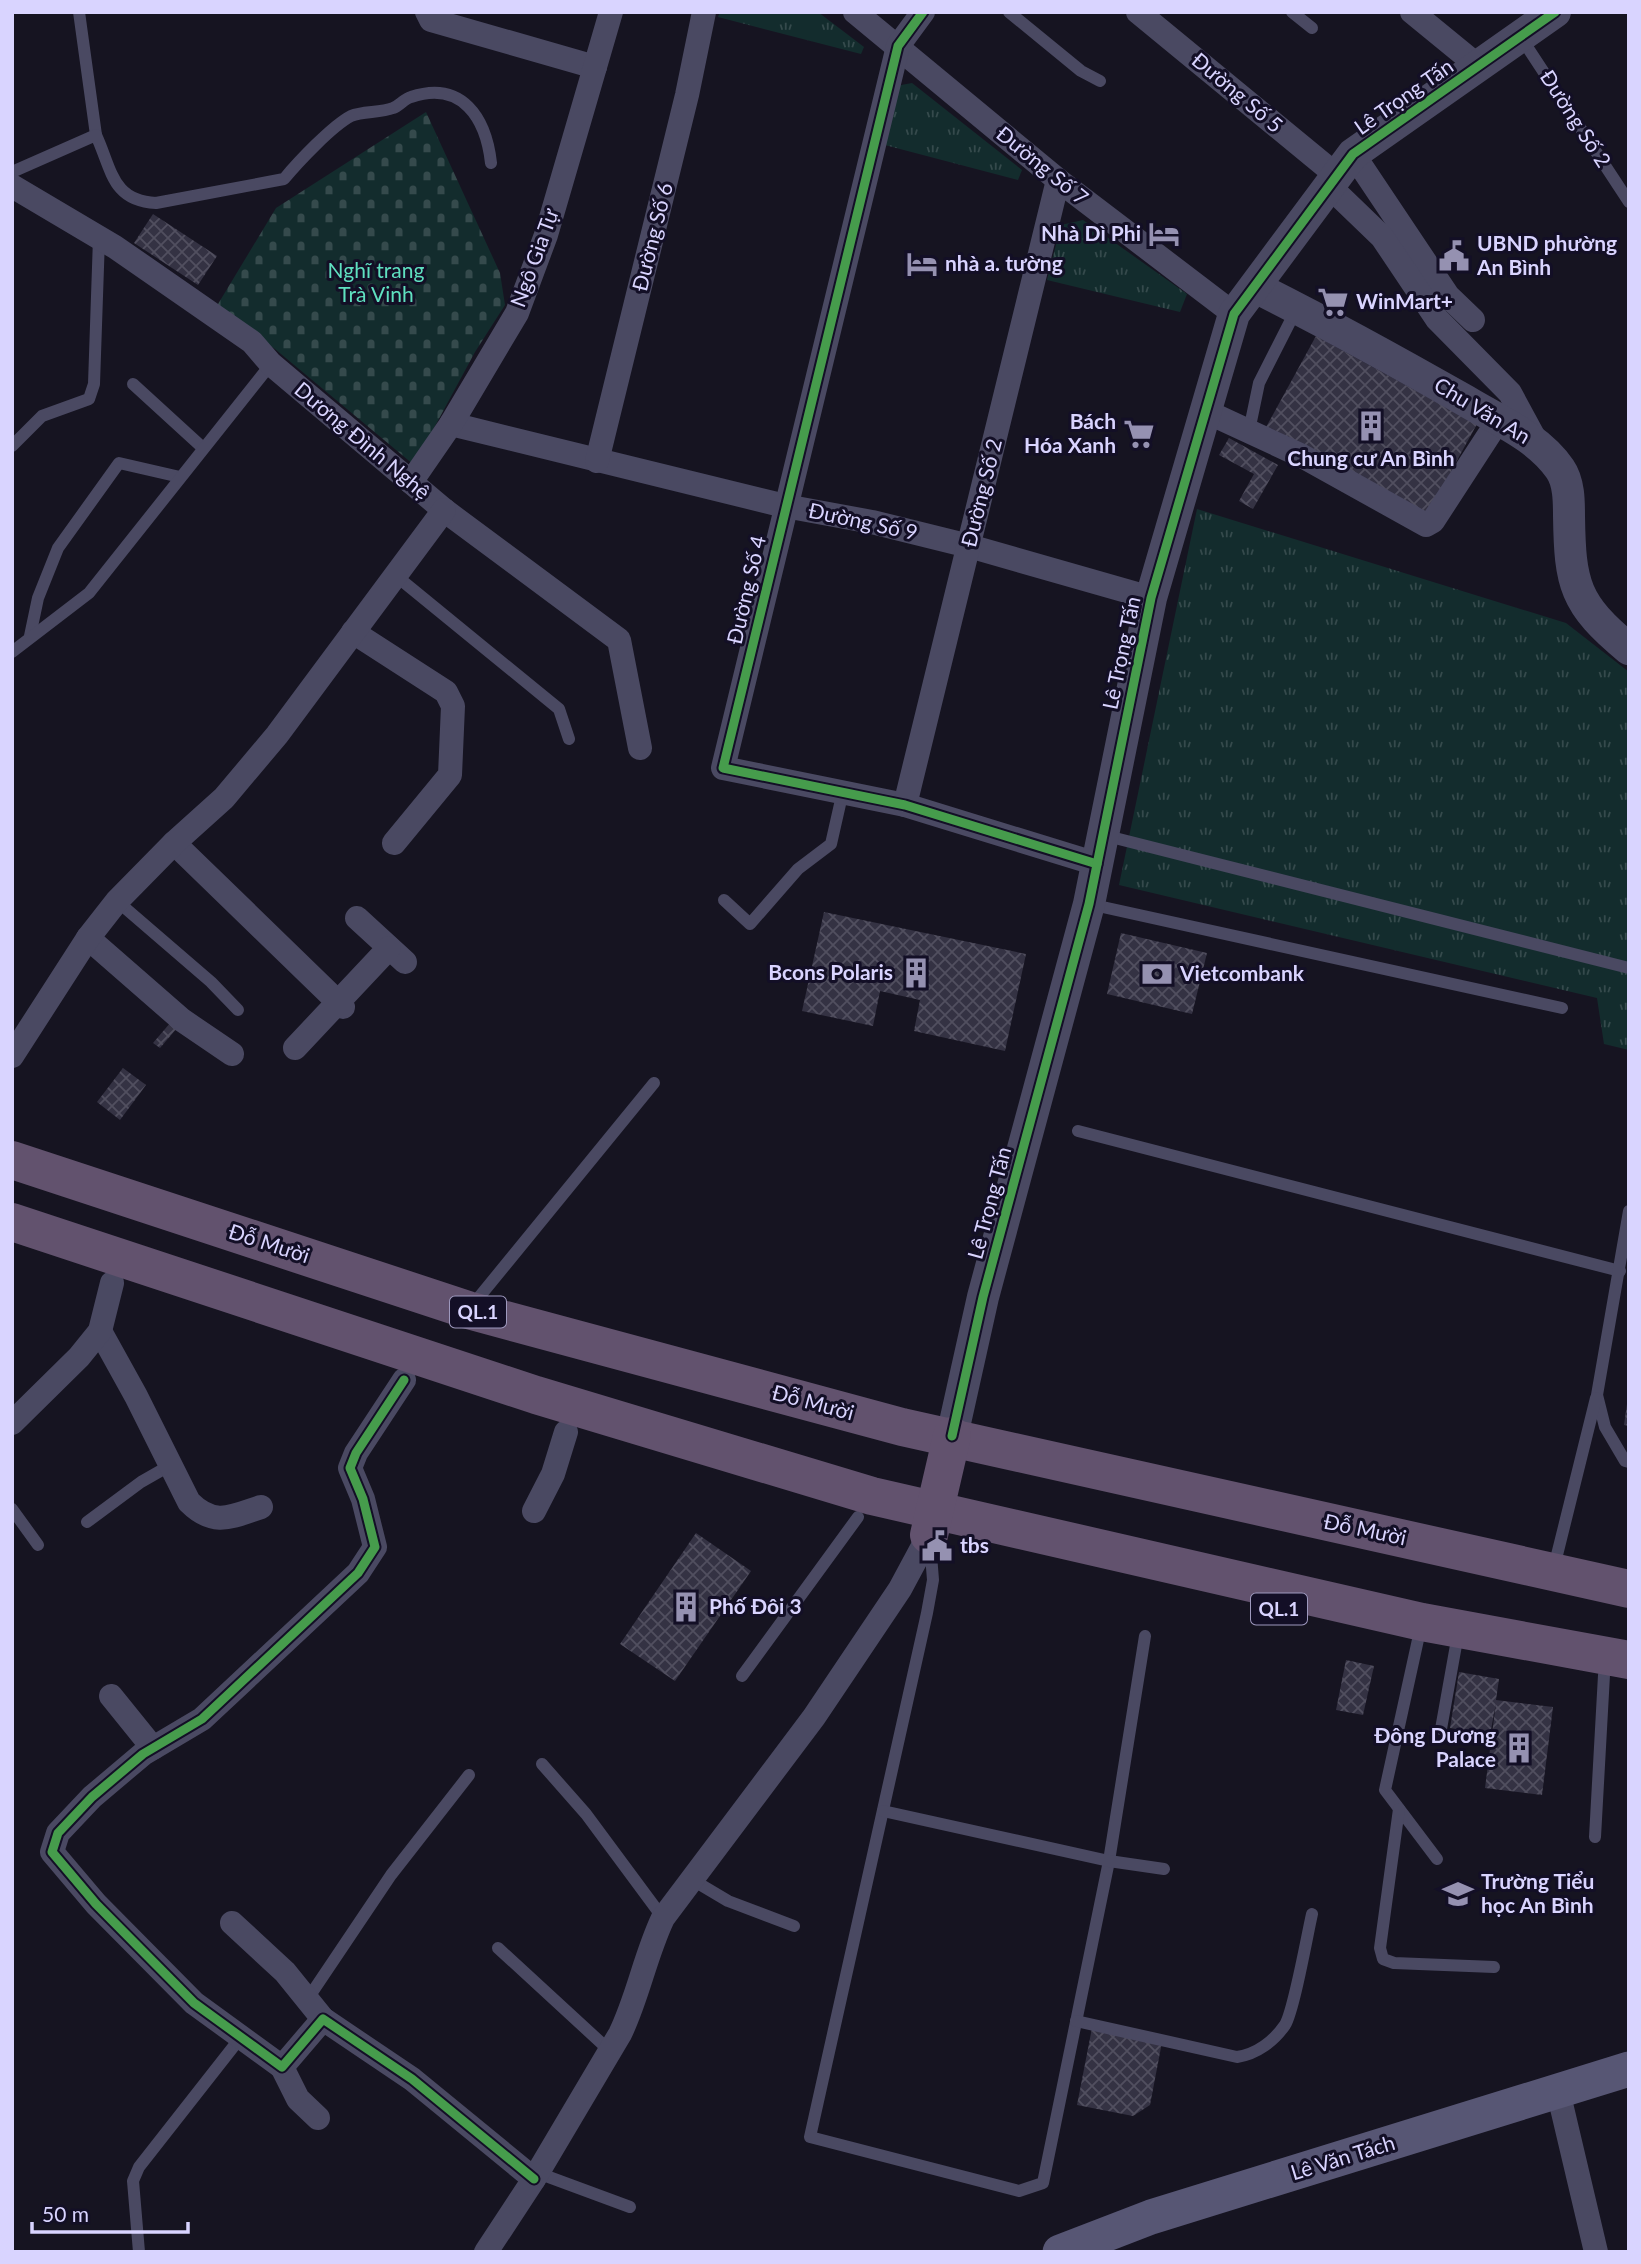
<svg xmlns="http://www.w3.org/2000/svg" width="1641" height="2264" font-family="Lato,sans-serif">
<defs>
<pattern id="grass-tufts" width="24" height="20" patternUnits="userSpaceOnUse" patternTransform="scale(1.75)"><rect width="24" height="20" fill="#132c2d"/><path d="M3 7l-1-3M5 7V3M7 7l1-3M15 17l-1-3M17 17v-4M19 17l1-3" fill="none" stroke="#354a4c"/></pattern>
<pattern id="cemetery-stones" width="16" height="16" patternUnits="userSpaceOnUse" patternTransform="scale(1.75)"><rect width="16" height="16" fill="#132c2d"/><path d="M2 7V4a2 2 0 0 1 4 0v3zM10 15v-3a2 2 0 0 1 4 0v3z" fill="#354a4c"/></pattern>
<pattern id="building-cross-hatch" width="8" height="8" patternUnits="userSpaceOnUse" patternTransform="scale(1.75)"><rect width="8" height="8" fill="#343243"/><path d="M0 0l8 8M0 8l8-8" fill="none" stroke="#514f5f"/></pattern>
</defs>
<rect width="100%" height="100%" fill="#161421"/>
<!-- grass -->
<g fill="url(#grass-tufts)">
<path d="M720,12H818L864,47L861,54L718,17Z"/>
<path d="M912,83L1022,170L1018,180L881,144L896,86Z"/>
<path d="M1083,220L1187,294L1180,312L1047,280L1061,225Z"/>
<path d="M1197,509L1566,623L1629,672V1050L1604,1044L1597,998L1119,885Z"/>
</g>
<!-- cemetery -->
<path fill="url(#cemetery-stones)" d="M426,112L500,273L505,305L475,352L414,465L275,349L215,309L276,208Z"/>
<!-- building -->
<g fill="url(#building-cross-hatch)">
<path d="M153,214L217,256L198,285L134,243Z"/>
<path d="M1316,336L1477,424L1426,517L1265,429Z"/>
<path d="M1229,438L1278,465L1253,509L1239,501L1254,474L1219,455Z"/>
<path d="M824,912L1026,954L1005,1051L914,1031L920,1000L880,991L873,1026L802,1011Z"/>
<path d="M1121,933L1207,953L1192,1014L1107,994Z"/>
<path d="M171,1022L178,1027L160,1048L153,1043Z"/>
<path d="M123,1068L146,1085L120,1120L97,1102Z"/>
<path d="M1627,1404H1629V1426L1624,1425Z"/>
<path d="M696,1533L751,1571L675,1681L620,1644Z"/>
<path d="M1346,1660L1374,1666L1363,1715L1336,1710Z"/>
<path d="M1459,1672L1499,1679L1496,1700L1553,1707L1542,1795L1485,1788L1496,1703L1490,1735L1450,1728Z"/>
<path d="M1092,2028L1162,2042L1150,2105L1133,2116L1077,2105Z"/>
</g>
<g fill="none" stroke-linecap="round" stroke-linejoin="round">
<!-- service -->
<g stroke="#4a4962" stroke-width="12">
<path d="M79,12L96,135"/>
<path d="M1009,12L1081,71L1100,81"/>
<path d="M1292,12L1312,28"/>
<path d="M1520,36L1629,202"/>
<path d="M12,172L96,135C112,170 112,201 156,203L284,179C298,162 332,126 351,116C363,111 380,113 393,108C399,106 404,99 411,97C462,80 486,118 491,163"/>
<path d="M133,384L203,448"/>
<path d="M1249,431L1259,383L1297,308"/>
<path d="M12,446L42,416L89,399L94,384L99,238"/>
<path d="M395,575L559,709L569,739"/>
<path d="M30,636L38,598L58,548L119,463L180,477"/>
<path d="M12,652L89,593L271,364"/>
<path d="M1103,835L1629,968"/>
<path d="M724,900L750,924L798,869L831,844L843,791"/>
<path d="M117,901L211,982L238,1010"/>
<path d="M1089,904L1562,1008"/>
<path d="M1078,1131L1620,1271"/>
<path d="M1629,1211L1597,1395L1605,1427L1625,1461L1629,1462"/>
<path d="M471,1307L654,1083"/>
<path d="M12,1509L38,1545"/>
<path d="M87,1522L141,1482L169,1466"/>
<path d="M930,1542L933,1580L927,1613L810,2137L1019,2191L1043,2183L1109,1861L1145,1636"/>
<path d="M1554,1567L1596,1398"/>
<path d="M1421,1626L1385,1790L1437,1859"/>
<path d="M742,1676L858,1517"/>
<path d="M1441,1729L1458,1634"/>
<path d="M542,1764L586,1814L663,1918"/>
<path d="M1399,1809L1380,1948L1383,1959L1394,1963L1494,1967"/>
<path d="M883,1811L1109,1861L1164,1869"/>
<path d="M1595,1837L1604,1675"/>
<path d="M691,1879L728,1901L794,1926"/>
<path d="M498,1948L610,2051"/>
<path d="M307,2000L391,1875L469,1775"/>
<path d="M1076,2021L1237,2057C1257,2054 1274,2041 1285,2025C1294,2010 1307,1936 1312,1914"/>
<path d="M538,2173L630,2207"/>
<path d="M139,2252L133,2181L139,2167L241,2037"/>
</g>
<!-- minor -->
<g stroke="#4a4962" stroke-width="24">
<path d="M427,12L431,20L595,67"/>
<path d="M855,12L1058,180L1234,314"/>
<path d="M923,12L898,46L723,768L905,805L1097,864"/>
<path d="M1138,12L1335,174"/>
<path d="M1412,12L1478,66"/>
<path d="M1353,154L1448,296L1473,320"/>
<path d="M1327,184L1382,237L1437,319L1510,393L1537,443"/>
<path d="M12,186L115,247L252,342L271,364L444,510L619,640L640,748"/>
<path d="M1205,411L1302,456L1426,525L1433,521L1498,421"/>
<path d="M451,424L785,506L872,522L969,546L1151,598"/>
<path d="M597,461L687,95L704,12"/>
<path d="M411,482L451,424L517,313L546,235L611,12"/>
<path d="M353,632L446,692L453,706L450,775L394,843"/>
<path d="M905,805L1058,180"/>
<path d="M174,843L343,1007"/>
<path d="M357,918L405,962"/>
<path d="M88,938L182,1020L232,1054"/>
<path d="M295,1048L389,948"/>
<path d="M12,1056L88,938L117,901L174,843L224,798L277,735L444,510"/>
<path d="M100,1331L136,1396L189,1502C214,1527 231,1517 261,1507"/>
<path d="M404,1380L356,1453L350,1468L363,1499L375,1547L358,1573L202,1719L143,1754L92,1797L58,1833L52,1852L96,1904L194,2003L282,2067L323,2019L412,2079L534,2179"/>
<path d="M12,1423L79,1357L100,1331L112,1283"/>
<path d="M534,1511L553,1474L566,1432"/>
<path d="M111,1696L153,1748"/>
<path d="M232,1923L285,1972L323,2019"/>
<path d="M282,2067L298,2099L318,2118"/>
<path d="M1558,2091L1596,2252"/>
<path d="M486,2252L534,2179L620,2034C638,1997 645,1956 663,1918L814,1717L900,1589L929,1535"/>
</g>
<!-- tertiary -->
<g stroke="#4a4962" stroke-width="32">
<path d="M1255,287C1327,323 1396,361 1466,401C1499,421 1538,437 1560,469C1569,482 1569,501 1569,516C1570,584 1574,604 1629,649"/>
<path d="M952,1436L983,1297L1089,904L1151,598L1234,314L1353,154L1555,12"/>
</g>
<!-- secondary -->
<path stroke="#575674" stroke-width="35" d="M1060,2252L1151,2217L1629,2069"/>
<!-- trunk -->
<g stroke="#62526e" stroke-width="38">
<path d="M12,1160L468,1310L902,1427L1629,1589"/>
<path d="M12,1222L536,1395L872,1496L1422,1622L1629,1660"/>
<path d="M929,1535L952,1436"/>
</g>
<!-- cycleway casing -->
<g stroke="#130f26" stroke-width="13">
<g id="cycleway">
<path d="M923,12L898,46L723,768L905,805L1097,864"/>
<path d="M404,1380L356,1453L350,1468L363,1499L375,1547L358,1573L202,1719L143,1754L92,1797L58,1833L52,1852L96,1904L194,2003L282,2067L323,2019L412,2079L534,2179"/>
<path d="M952,1436L983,1297L1089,904L1151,598L1234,314L1353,154L1555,12"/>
</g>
</g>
<!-- cycleway -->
<use href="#cycleway" stroke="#469c4c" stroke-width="9"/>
</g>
<!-- icons -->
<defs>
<g id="hotel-bare" transform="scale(2.415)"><path d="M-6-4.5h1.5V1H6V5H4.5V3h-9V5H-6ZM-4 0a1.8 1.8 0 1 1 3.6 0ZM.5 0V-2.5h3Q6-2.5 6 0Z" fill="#9591b1" stroke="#130f26" stroke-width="2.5" paint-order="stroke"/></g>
<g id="civic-bare" transform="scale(2.415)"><path d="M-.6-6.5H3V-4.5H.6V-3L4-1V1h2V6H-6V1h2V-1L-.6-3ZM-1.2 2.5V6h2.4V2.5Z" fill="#9591b1" stroke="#130f26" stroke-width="2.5" paint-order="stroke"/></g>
<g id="supermarket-bare" transform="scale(2.415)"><path d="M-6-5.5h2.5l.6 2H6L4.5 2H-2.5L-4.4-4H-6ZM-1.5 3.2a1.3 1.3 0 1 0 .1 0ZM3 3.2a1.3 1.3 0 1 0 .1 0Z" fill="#9591b1" stroke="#130f26" stroke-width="2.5" paint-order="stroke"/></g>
<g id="building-bare" transform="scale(2.415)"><path d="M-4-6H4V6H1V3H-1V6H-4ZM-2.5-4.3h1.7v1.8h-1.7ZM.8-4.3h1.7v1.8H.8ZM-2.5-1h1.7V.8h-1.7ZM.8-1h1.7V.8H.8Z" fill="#9591b1" stroke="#130f26" stroke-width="2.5" paint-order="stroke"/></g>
<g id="bank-bare" transform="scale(2.415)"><path d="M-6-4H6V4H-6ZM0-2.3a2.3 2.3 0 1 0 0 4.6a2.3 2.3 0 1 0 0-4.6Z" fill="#9591b1" stroke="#130f26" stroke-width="2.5" paint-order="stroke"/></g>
<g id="school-bare" transform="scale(2.415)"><path d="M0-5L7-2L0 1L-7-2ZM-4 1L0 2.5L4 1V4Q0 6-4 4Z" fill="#9591b1" stroke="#130f26" stroke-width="2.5" paint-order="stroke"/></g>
</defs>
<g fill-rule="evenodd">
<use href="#hotel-bare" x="1164" y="234"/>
<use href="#civic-bare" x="1454" y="256"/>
<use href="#hotel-bare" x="922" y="264"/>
<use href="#supermarket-bare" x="1333" y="302"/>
<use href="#building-bare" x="1371" y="426"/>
<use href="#supermarket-bare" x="1139" y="434"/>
<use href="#building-bare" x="916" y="973"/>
<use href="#bank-bare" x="1157" y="974"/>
<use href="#civic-bare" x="937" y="1546"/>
<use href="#building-bare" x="686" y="1607"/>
<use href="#building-bare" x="1519" y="1748"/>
<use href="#school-bare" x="1458" y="1894"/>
</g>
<g text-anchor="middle" stroke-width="6" stroke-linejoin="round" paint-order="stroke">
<!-- shield labels -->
<g fill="#130f26" stroke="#9e99be" stroke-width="2">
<rect x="450" y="1296.5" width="56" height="31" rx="5"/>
<rect x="1251" y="1593.5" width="56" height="31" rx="5"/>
</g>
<g font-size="19" font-weight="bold" fill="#d9d4ff">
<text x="478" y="1319">QL.1</text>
<text x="1279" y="1616">QL.1</text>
</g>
<!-- street labels -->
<g font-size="21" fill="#d9d4ff" stroke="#130f26">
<text transform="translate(1237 93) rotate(40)" y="7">Đường Số 5</text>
<text transform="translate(1404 97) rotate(-35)" y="7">Lê Trọng Tấn</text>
<text transform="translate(1575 119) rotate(57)" y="7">Đường Số 2</text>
<text transform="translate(1042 166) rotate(39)" y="7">Đường Số 7</text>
<text transform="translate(653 237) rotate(-76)" y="7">Đường Số 6</text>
<text transform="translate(535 258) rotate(-70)" y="7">Ngô Gia Tự</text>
<text transform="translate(1482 411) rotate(31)" y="7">Chu Văn An</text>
<text transform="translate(362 441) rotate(40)" y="7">Dương Đình Nghệ</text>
<text transform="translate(982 493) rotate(-76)" y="7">Đường Số 2</text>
<text transform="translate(863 522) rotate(12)" y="7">Đường Số 9</text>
<text transform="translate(747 590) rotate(-77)" y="7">Đường Số 4</text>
<text transform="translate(1122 653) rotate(-78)" y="7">Lê Trọng Tấn</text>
<text transform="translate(990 1203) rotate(-75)" y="7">Lê Trọng Tấn</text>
<text transform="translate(269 1244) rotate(18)" y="7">Đỗ Mười</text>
<text transform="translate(813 1403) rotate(15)" y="7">Đỗ Mười</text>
<text transform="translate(1365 1530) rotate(12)" y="7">Đỗ Mười</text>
<text transform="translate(1343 2158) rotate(-17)" y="7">Lê Văn Tách</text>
</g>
<!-- poi labels -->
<g font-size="21" font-weight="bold" fill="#d9d4ff" stroke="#130f26" text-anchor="start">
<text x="1141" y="241" text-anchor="end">Nhà Dì Phi</text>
<text x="1477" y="251">UBND phường<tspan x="1477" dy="24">An Bình</tspan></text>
<text x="945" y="271">nhà a. tường</text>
<text x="1356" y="309">WinMart+</text>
<text x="1116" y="429" text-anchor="end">Bách<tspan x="1116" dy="24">Hóa Xanh</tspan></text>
<text x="1371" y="466" text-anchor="middle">Chung cư An Bình</text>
<text x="893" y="980" text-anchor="end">Bcons Polaris</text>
<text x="1180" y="981">Vietcombank</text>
<text x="960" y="1553">tbs</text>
<text x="709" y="1614">Phố Đôi 3</text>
<text x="1496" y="1743" text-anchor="end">Đông Dương<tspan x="1496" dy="24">Palace</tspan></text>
<text x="1481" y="1889">Trường Tiểu<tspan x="1481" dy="24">học An Bình</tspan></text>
</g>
<!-- park labels -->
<g font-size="21" fill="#5fe0c0" stroke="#130f26">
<text x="376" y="278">Nghĩ trang<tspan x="376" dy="24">Trà Vinh</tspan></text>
</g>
</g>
<!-- border -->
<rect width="1641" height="2264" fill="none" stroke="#d9d4ff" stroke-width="28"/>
<!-- scale -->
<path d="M32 2222v10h156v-10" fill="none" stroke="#d9d4ff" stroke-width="3.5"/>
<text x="42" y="2222" font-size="21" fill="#d9d4ff" stroke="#130f26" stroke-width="5" paint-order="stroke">50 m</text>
</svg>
